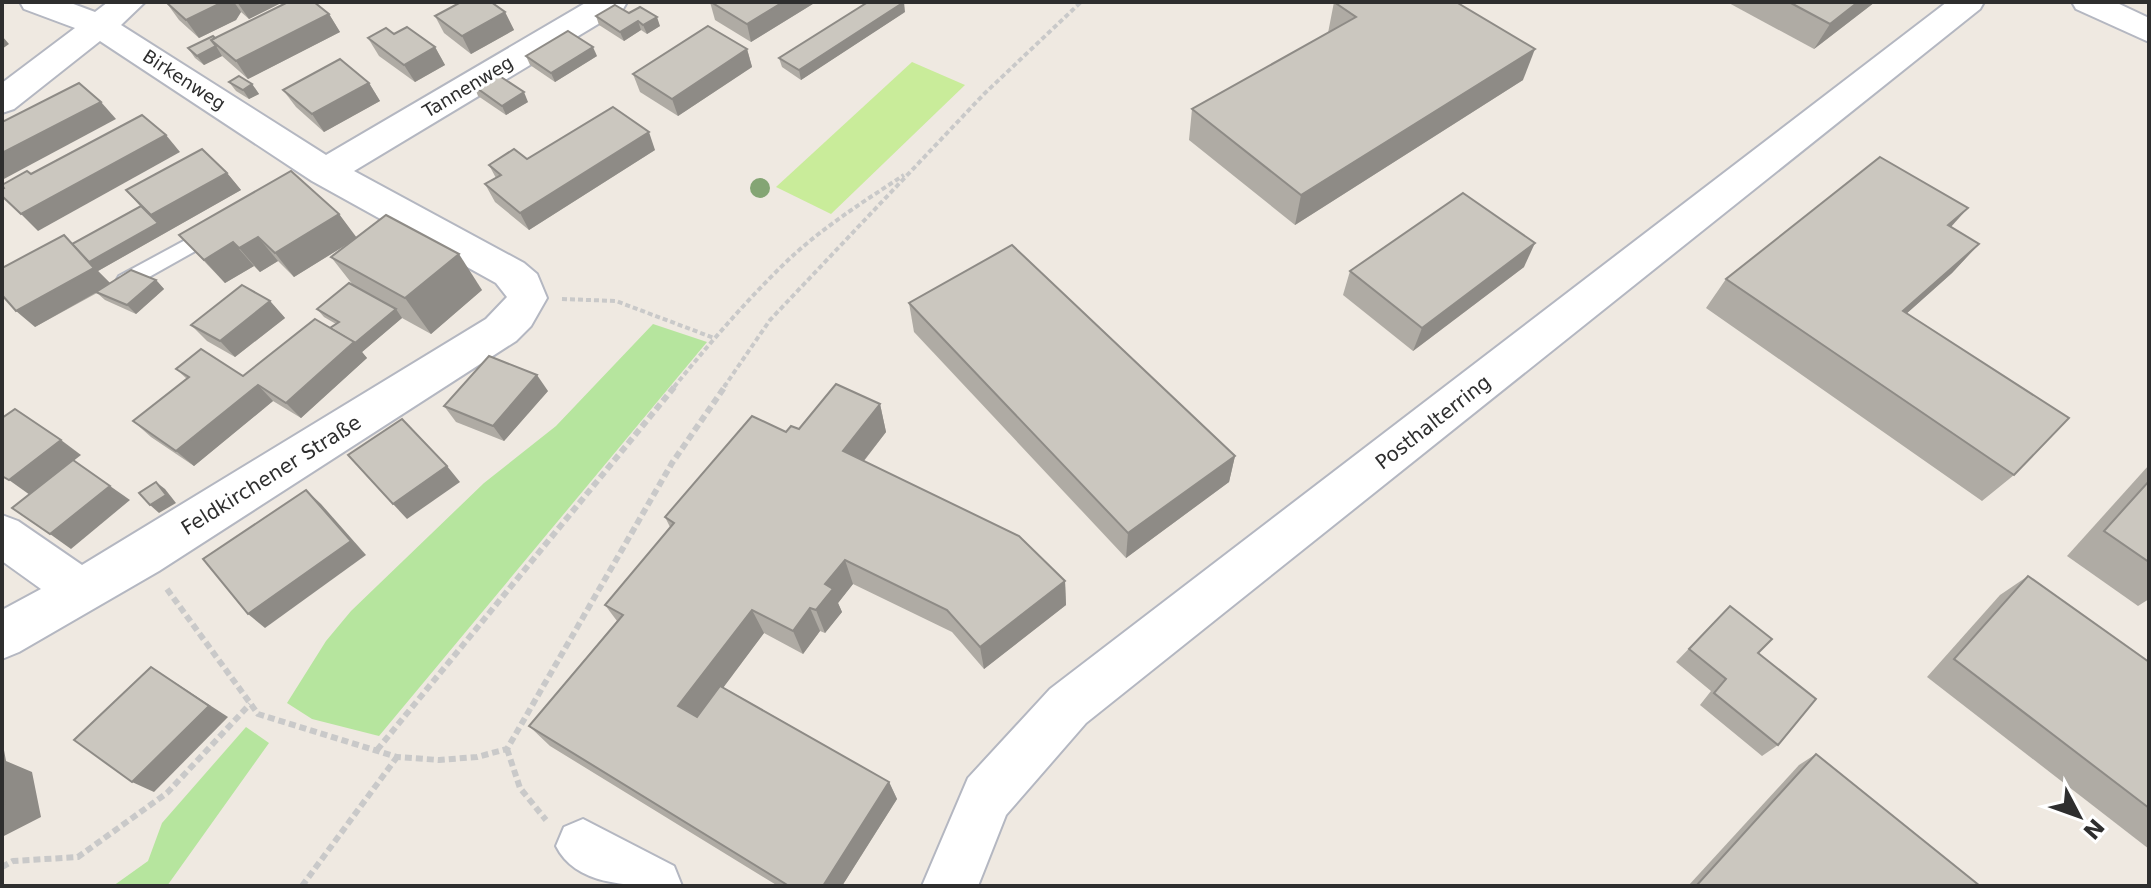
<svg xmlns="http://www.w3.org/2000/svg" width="2151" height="888" font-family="'DejaVu Sans',sans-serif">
<rect width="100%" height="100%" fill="#efe9e1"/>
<!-- green -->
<g fill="#b6e59e">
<path d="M653,324L707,342L379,736L312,719L287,703L326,641L351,611L484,483L556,426Z"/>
<path d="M246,727L269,743L167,886H113L148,861L162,823Z"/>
</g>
<!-- pitch -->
<path fill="#c9ec9a" d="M912,62L965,85L831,214L776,187Z"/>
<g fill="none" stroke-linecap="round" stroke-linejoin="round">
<!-- lane casing -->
<g stroke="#b4b7c1" stroke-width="4">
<path id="lane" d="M215,224L225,231L222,236L133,286H119L116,281L119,276Z"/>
</g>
<!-- street casing -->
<g stroke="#b4b7c1" stroke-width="4">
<g id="street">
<path d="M20,2H68L95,12L108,2H145L121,25L326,155L587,2H627L623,9L354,171L524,263L537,274L547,298L531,326L516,341L159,571L19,652L2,659V610L41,589L2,561V515L18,521L82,565L486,319L507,297L496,283L312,181L100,41L14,109L2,113V83L75,28L24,9Z"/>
<path d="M1947,2H1984L1980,9L1086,723L1006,815L978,886H922L968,778L1050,689Z"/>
<path d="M2072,2H2115L2149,18V42L2076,9Z"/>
<path d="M583,819L674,866L682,886C635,886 577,888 556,846L564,827Z"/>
</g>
</g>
<!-- path-far1 -->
<g stroke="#c9c9c9" stroke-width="4" stroke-dasharray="5 3" stroke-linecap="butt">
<path d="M562,299L616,301L714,338"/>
<path d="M674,387C709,344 745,302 785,263C820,229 863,202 904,175"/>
<path d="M724,387L770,320L984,94L1081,2"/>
</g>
<!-- path -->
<g stroke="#c9c9c9" stroke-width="6" stroke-dasharray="7 4" stroke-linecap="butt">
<path d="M167,589L258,714L397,757L439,760L477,757L507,749L672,463L726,385"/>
<path d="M507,749L520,788L546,820"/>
<path d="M377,750L676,385"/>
<path d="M2,867L13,861L78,857L167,793L250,704"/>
<path d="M302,886L397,757"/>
</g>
<!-- lane -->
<use href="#lane" fill="#fff" fill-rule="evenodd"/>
<!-- street -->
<use href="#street" fill="#fff" fill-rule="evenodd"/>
</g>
<!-- trees -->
<circle fill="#84a574" cx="760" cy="188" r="10"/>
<!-- wall -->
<g fill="#afaba4">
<path d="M166,2H283L249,19L241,12L236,20L199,38L179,20Z"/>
<path d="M710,2H816L751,42L715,20Z"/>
<path d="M1334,2L1523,80L1295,225L1189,140L1192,109L1328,33Z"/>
<path d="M1727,2H1875L1814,49Z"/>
<path d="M505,12L514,30L471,54L444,33L435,16Z"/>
<path d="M905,12L801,80L782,67L779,58Z"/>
<path d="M629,13L660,26L647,34L641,30L624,41L599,25L596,16Z"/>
<path d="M329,14L340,32L248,79L222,56L204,65L195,58L188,48L215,38Z"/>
<path d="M394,34L435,47L445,65L415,82L379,56L368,38Z"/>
<path d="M747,49L752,67L678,116L640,92L633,74Z"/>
<path d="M526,56H597L555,82L530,65Z"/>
<path d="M229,82L252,84L259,94L249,99L236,91Z"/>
<path d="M369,83L380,101L324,132L296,107L283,90Z"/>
<path d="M474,86L528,102L506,115L478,96Z"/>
<path d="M655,150L529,230L495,202L485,184L496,178L489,165L527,159Z"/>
<path d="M227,173L241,190L98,271L110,283L156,280L164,289L136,314L105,300L97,293L35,327L72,244L140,206L126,190Z"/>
<path d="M339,214L356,238L482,290L431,334L402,318L362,352L367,358L301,418L273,401L194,466L151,437L133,421L187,379L176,369L243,376L330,328L336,324L324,317L317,309L353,285L331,257L349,243L294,277L278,261L260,272L254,266L225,283L179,235Z"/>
<path d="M1951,227L1979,244L1952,273L1907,313L2014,475L1982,501L1706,308L1726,279Z"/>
<path d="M1524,267L1413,351L1343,295L1350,271Z"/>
<path d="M270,301L285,318L235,357L207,341L191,325Z"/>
<path d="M909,303L1235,456L1229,482L1126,558L914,332Z"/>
<path d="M548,391L504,441L456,422L444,406Z"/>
<path d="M880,404L886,432L864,461L1065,581L1066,605L984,669L952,632L853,584L838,603L842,612L825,633L820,631L803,654L764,633L723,687L889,782L897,799L842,886H778L550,746L529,726L617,621L605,605L670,527L665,517L786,432L799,429Z"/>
<path d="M2149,465V599L2138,606L2067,556Z"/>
<path d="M2028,576L2149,662V849L1927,677L2000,595Z"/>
<path d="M1730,606L1758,653L1778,745L1762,756L1700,705L1711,691L1676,662Z"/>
<path d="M1816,754L1980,886H1688L1799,765Z"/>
</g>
<!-- shaded-wall -->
<g fill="#8e8b86">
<path d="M223,2H234L241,12L236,20L199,38L186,20Z"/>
<path d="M237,2H283L249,19Z"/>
<path d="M783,2H816L751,42L747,24Z"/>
<path d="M904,2L905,12L801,80L799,70Z"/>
<path d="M1858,2H1875L1814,49L1830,24Z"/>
<path d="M505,12L514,30L471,54L462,36Z"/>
<path d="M329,14L340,32L248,79L236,61Z"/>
<path d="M657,17L660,26L647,34L643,25Z"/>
<path d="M638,21L641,30L624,41L620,32Z"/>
<path d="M2,36L9,44L2,49Z"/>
<path d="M216,46L222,56L204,65L197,56Z"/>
<path d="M435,47L445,65L415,82L404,65Z"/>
<path d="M593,47L597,56L555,82L551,73Z"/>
<path d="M747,49L752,67L678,116L672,99Z"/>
<path d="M1535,49L1523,80L1295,225L1301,195Z"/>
<path d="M369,83L380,101L324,132L312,114Z"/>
<path d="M252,84L259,94L249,99L243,90Z"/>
<path d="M524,92L528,102L506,115L502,106Z"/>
<path d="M101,102L116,119L2,180V153Z"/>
<path d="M649,132L655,150L529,230L520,213Z"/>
<path d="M166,135L180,152L38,231L21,214Z"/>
<path d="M227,173L241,190L98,271L111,284L35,327L16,311L64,235L90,262L151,215Z"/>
<path d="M1968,208L1941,238L1948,225Z"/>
<path d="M339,214L357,238L294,277L275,253Z"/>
<path d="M258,237L278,261L260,272L239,248Z"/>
<path d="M233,242L254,266L225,283L204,260Z"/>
<path d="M1535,243L1524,267L1413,351L1422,328Z"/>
<path d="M1979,244L1952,273L1877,340L1903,311Z"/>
<path d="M459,254L482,290L431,334L405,298Z"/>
<path d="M156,280L164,289L136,314L127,305Z"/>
<path d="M270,301L285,318L235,357L220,341Z"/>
<path d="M396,309L402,318L362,352L367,358L301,418L286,403L354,342Z"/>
<path d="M537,375L548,391L504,441L493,426Z"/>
<path d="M258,385L273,401L194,466L176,451Z"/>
<path d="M880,404L886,432L851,477L843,451Z"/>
<path d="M61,440L81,455L30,495L9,480Z"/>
<path d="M1235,456L1229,482L1126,558L1128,533Z"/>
<path d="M447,466L460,482L407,519L393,504Z"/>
<path d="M156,482L165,489L176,503L159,513L150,505Z"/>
<path d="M110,486L130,500L71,549L50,534Z"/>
<path d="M306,490L321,504L366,555L265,628L248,614Z"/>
<path d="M845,560L853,584L838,603L842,612L825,633L816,610L825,584Z"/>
<path d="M1065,581L1066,605L984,669L980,647Z"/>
<path d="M810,608L820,631L803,654L793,631Z"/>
<path d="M752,610L764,633L694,727L678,706Z"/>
<path d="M151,667L228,717L154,792L132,782Z"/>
<path d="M2,739L6,761L32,772L41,817L2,837Z"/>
<path d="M889,782L897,799L842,886H823Z"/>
</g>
<!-- building -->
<g fill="#cbc7bf" stroke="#8e8b86" stroke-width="2">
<path d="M166,2H223L186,20Z"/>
<path d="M288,2H314L329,14L236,61L211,40Z"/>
<path d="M461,2H491L505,12L462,36L435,16Z"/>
<path d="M711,2H783L747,24Z"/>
<path d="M868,2H904L799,70L779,58Z"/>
<path d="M1334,2H1456L1535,49L1301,195L1192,109L1356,17Z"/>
<path d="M1789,2H1858L1830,24Z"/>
<path d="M615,5L629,13L640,7L657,17L643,25L638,21L620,32L596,16Z"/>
<path d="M708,26L747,49L672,99L633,74Z"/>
<path d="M407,27L435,47L404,65L368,38L386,28L394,34Z"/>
<path d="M568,31L593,47L551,73L526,56Z"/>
<path d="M213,36L215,38L211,40L216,46L197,56L188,48Z"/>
<path d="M340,59L369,83L312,114L283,90Z"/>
<path d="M495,73L524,92L502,106L474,86Z"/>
<path d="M239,76L252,84L243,90L229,82Z"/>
<path d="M79,83L101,102L2,153V122Z"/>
<path d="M613,107L649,132L520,213L485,184L501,175L489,165L514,149L527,159Z"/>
<path d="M142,115L166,135L21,214L2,196V189L4,188L2,185L27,171L31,174Z"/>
<path d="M202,149L227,173L151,215L126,190Z"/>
<path d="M1880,157L1968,208L1948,225L1979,244L1903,311L2069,418L2014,475L1726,279Z"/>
<path d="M291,171L339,214L275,253L258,237L239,248L233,242L204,260L179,235Z"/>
<path d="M1463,193L1535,243L1422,328L1350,271Z"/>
<path d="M141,206L158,223L89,262L72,244Z"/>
<path d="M386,215L459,254L405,298L331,257Z"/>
<path d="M64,235L94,268L16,311L2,295V268Z"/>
<path d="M1012,245L1235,456L1128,533L909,303Z"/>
<path d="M131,270L156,280L127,305L96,292Z"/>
<path d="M349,283L396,309L355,343L330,328L339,322L317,309Z"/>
<path d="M242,285L270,301L220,341L191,325Z"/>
<path d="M315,319L354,342L286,403L258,385L176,451L133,421L189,377L176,369L201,349L243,376Z"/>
<path d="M489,356L537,375L493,426L444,406Z"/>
<path d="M836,384L880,404L843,451L1019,536L1065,581L980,647L947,610L845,560L825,584L833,589L816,610L810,608L793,631L752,610L678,706L697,717L720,686L889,782L823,886H789L529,726L623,615L605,605L674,523L665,517L752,416L786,432L791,426L799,429Z"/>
<path d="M15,409L61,440L9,480L2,476V418Z"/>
<path d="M402,419L447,466L393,504L348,455Z"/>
<path d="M73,460L110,486L50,534L12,508Z"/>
<path d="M2149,481V562L2104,531Z"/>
<path d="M156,482L166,495L150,505L139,493Z"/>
<path d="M306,490L351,541L248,614L203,559Z"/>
<path d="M2028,576L2149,662V808L1954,659Z"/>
<path d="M1730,606L1772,639L1758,653L1816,699L1778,745L1714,693L1726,679L1689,649Z"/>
<path d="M151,667L209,706L132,782L74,740Z"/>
<path d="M1816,754L1980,886H1696Z"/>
<path d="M2,786L5,803L2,805Z"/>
</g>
<g text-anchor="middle" stroke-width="6" stroke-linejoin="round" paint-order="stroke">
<!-- far-street labels -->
<g font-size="18" fill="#2e2e2e" stroke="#fff">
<text transform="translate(184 80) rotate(33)" y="6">Birkenweg</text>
<text transform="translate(468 87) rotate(-31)" y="6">Tannenweg</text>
</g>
<!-- street labels -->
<g font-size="20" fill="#2e2e2e" stroke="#fff">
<text transform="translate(1433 422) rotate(-38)" y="7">Posthalterring</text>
<text transform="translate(271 475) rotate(-32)" y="7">Feldkirchener Straße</text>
</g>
</g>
<!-- border -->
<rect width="2151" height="888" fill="none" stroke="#2e2e2e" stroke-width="8"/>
<!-- north arrow -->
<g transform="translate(2079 816) rotate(131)" stroke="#ffffff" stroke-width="6" paint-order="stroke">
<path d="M0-6L14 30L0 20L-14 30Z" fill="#2e2e2e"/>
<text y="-12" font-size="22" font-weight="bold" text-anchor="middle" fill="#2e2e2e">N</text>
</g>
</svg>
